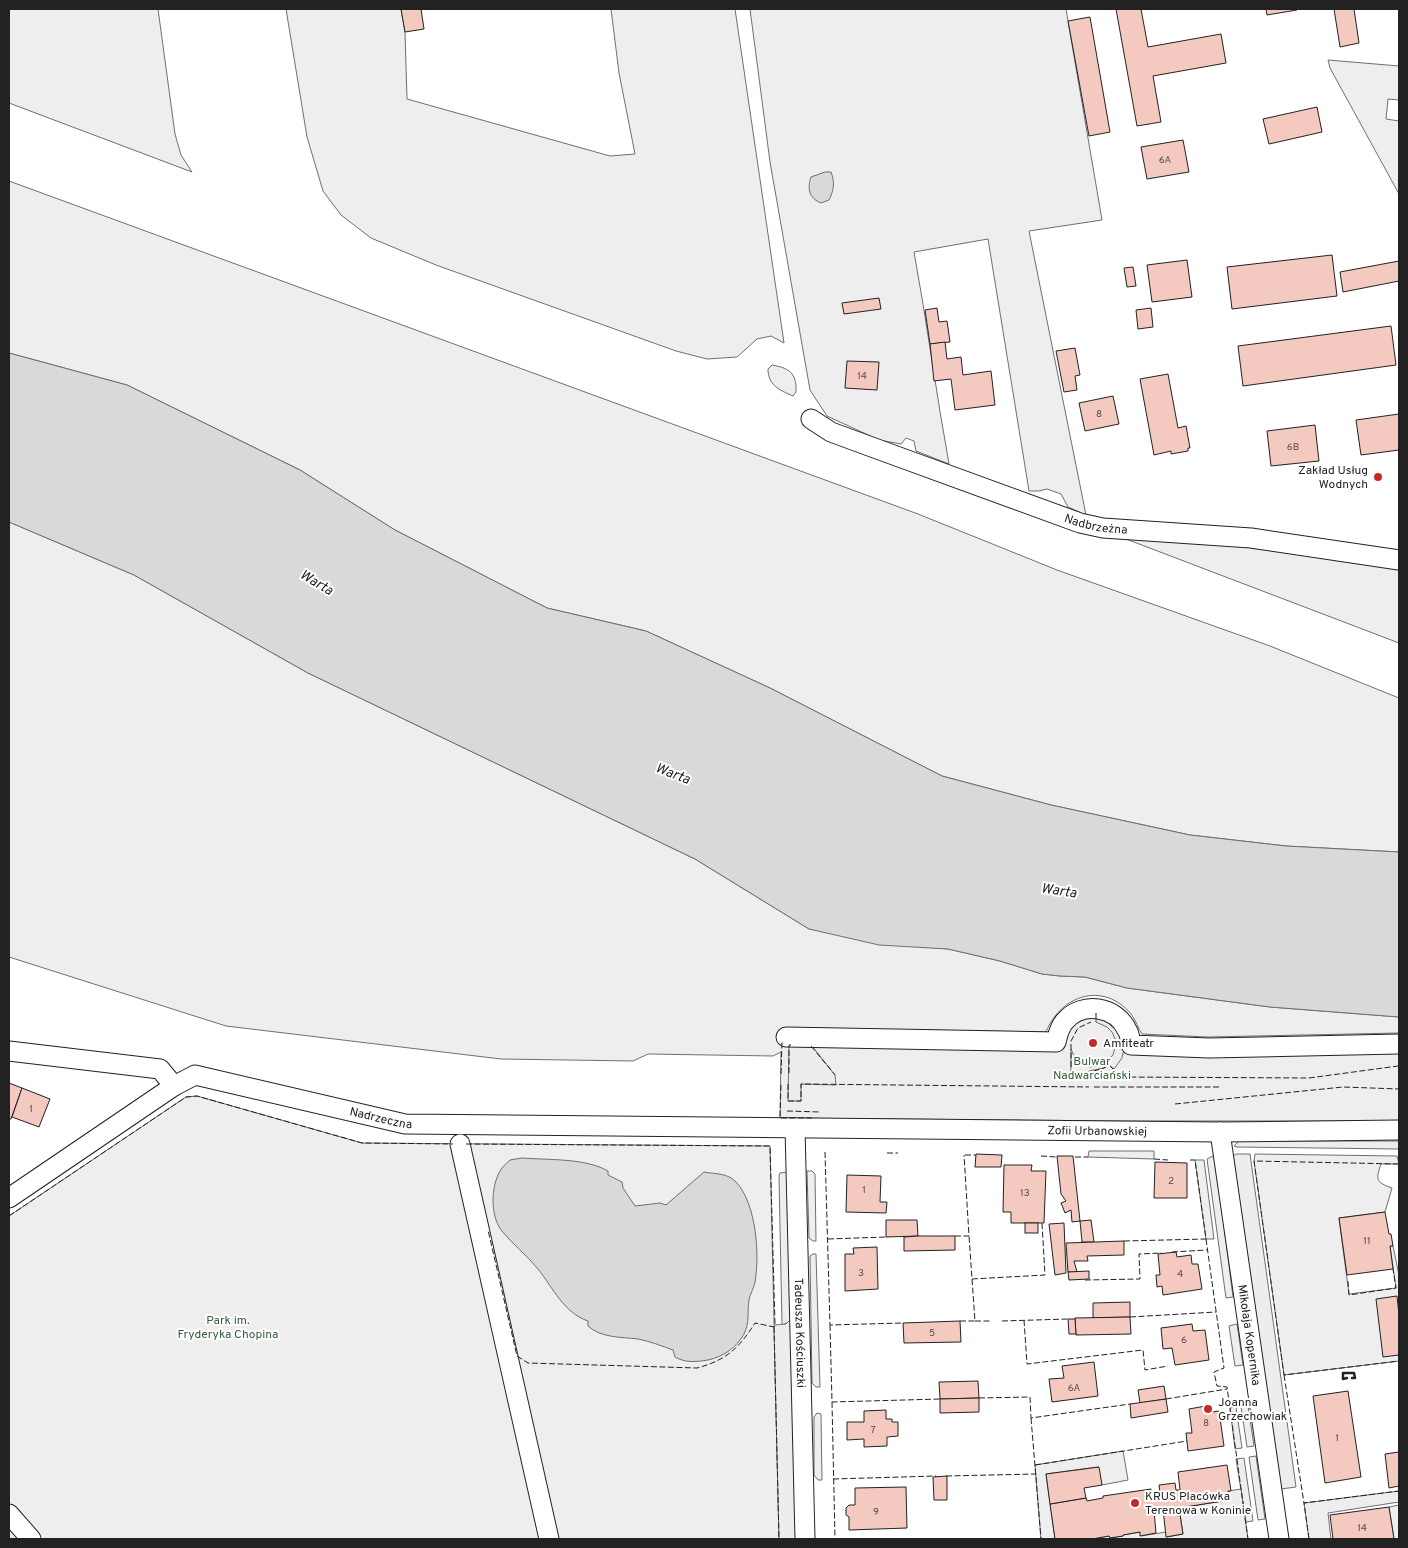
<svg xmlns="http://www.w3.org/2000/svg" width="1408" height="1548" font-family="Overpass,sans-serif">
<rect width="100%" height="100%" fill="#fff"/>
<!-- green -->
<g fill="#eee" stroke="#6f6f6f">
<path d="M9,9H158L175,134L181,155L192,172L9,103Z"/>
<path d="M286,9H401L405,32L407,99L610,156L635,154L619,73L611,9H735L784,343L771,336L757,339L737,357L707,359L676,351L436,265L371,238L341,215L323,191L307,137Z"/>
<path d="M750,9H1066L1102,220L1029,231L1086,515L1068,507L1061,494L1047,489L1039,491H1029L988,239L914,252C927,322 936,393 949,464L916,451L914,441L906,438L901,444L879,440L827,416L810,390L770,162Z"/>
<path d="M1328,60L1399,66V100L1388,99L1386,119L1399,121V194L1330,68Z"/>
<path d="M9,181L918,514L1057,570L1270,646L1399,698V852L1286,846L1190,835L1051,805L942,776L770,688L646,631L547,608L395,530L300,470L127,385L9,353Z"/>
<path d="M772,365C789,368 797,373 796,392L793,396C779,390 768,385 768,369Z"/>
<path d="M9,522L134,575L308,673L695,859L809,929L925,947L948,949L1000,961L1042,974L1060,976L1085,977L1127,988L1270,1007L1399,1017V1033L1207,1037L1142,1034C1138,1029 1136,1020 1131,1014C1103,981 1061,995 1046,1032L782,1028V1032L1049,1036L1075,1003L1137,1038L1210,1041L1399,1035V1121H1127L780,1118L781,1052L773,1056L648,1054L633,1061L501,1059L226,1026L9,957Z"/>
<path d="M1126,539L1246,546L1399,568V643Z"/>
<path d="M197,1096L362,1143L770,1146L779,1539H9V1216L186,1097Z"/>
<path d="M1239,1141H1399V1149L1237,1147L1234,1146Z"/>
<path d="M1089,1151H1154V1159L1088,1157Z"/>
<path d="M1255,1154L1397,1156L1399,1164H1381C1376,1179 1375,1182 1392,1188L1385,1212L1339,1218L1349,1294L1396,1288L1390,1246H1393L1399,1275V1361L1284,1375L1254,1161Z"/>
<path d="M1215,1155L1233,1297L1226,1298L1207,1159Z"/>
<path d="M1195,1160H1204L1214,1239H1206Z"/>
<path d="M807,1171H812L815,1174L816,1241H813L809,1238Z"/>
<path d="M788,1172L791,1319L789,1322L782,1325L779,1176L780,1173Z"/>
<path d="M813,1254H816L820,1387H816L812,1383L810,1256Z"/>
<path d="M1237,1324L1243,1365L1235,1366L1229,1326Z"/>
<path d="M1247,1399L1254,1446L1247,1447L1240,1400Z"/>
<path d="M1236,1407L1242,1448L1235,1449L1230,1408Z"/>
<path d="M817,1413L821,1414L822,1480H818L814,1475V1417Z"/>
<path d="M1123,1451L1128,1480L1102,1485L1098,1467L1046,1474L1055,1539H1041L1035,1465Z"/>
<path d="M1256,1456L1265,1519L1258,1520L1249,1457Z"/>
<path d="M1244,1458L1253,1521L1246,1522L1236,1459Z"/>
<path d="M1399,1491V1502L1328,1513L1331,1539H1309L1304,1503Z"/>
<path d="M1399,1505V1539H1394L1389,1507Z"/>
</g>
<!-- parking -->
<g fill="#ededed" stroke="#6f6f6f">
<path d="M1096,1013L1120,1027L1124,1049L1122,1058L1114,1069L1109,1065L1104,1068L1089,1071V1077H1071V1049L1074,1056L1079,1062L1090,1067L1102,1065L1113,1055L1115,1047V1039L1112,1032L1107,1027L1096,1022Z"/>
<path d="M789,1045L812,1046L835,1075L836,1085L801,1084V1101H788Z"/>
<path d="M1236,1154H1250L1296,1487L1281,1489L1233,1156Z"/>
<path d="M791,1319L796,1539H779L774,1327L775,1325L786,1324Z"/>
<path d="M1241,1489L1248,1539H1092L1109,1536L1110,1538L1123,1536V1535L1140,1532L1141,1536L1166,1532L1167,1537L1183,1534L1179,1508L1229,1500L1228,1491Z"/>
</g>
<!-- water -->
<g fill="#d9d9d9" stroke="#6f6f6f">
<path d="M825,172H831C835,182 834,190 829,200L821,203C809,198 807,189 811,177Z"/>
<path d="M9,353L127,385L300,470L395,530L547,608L646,631L770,688L942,776L1051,805L1190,835L1286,846L1399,852V1017L1270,1007L1127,988L1085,977L1060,976L1042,974L1000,961L948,949L879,945L809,929L695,859L308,673L134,575L9,522Z"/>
<path d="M522,1158C547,1160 586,1158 608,1171V1175L622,1182L623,1188L635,1206L660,1203L666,1205L704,1172C715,1174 728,1173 736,1182C756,1203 760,1254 755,1282C754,1288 750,1294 749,1300C747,1312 750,1322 744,1334C737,1347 723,1357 708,1360C695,1362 686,1363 675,1357L673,1350C662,1346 649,1341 638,1339C621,1337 601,1338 588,1326V1321C564,1313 553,1288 538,1269C527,1255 512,1244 501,1230C490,1214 491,1187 500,1171C502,1167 507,1163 510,1160Z"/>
</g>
<!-- building -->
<g fill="#f3c9c0" stroke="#222">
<path d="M401,9H421L424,29L405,32Z"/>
<path d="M1116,9H1141L1148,47L1221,34L1226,63L1153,76L1161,122L1137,126Z"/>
<path d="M1266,9H1296L1297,10L1267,15Z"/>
<path d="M1334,9H1354L1359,43L1340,47Z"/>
<path d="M1090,17L1110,132L1089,136L1068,21Z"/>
<path d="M1317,107L1322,132L1269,144L1263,119Z"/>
<path d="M1183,140L1189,172L1147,179L1141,147Z"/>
<path d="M1332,255L1337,296L1232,309L1227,267Z"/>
<path d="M1187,260L1192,297L1152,302L1147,265Z"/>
<path d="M1399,261V281L1343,292L1340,272Z"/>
<path d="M1133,267L1136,286L1127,287L1124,268Z"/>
<path d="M879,298L881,309L844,314L842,303Z"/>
<path d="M937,308L939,322L947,321L950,342L930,344L925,310Z"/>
<path d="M1151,308L1153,327L1138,329L1136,310Z"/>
<path d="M1391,326L1396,365L1243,386L1238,346Z"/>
<path d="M945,342L947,359L961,357L963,375L991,371L995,405L955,410L951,379L934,381L930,344Z"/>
<path d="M1075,348L1080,375L1075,376L1077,390L1064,392L1056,351Z"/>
<path d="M847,361L879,362L877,390L845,388Z"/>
<path d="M1168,374L1178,428L1186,426L1190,448H1188V451L1171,454V451L1154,455L1140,379Z"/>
<path d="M1113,396L1119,424L1085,431L1079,403Z"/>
<path d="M1399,414V450L1361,455L1356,420Z"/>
<path d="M1315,425L1319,461L1271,466L1267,431Z"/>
<path d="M9,1083L22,1088L11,1119H9Z"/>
<path d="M22,1088L50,1099L39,1127L12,1117Z"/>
<path d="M976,1154L1002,1155L1001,1167H975Z"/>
<path d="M1057,1156H1073L1080,1221L1072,1222L1071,1210L1065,1213L1061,1203L1066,1201L1061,1194Z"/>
<path d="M1155,1162L1187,1163V1198H1154Z"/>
<path d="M1004,1165H1032L1031,1171H1046L1044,1223H1011V1212H1003Z"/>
<path d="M847,1175L881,1176L880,1202H887L886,1213L846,1212Z"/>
<path d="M1385,1212L1389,1234H1391L1393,1246H1390L1393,1269L1347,1275L1339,1218Z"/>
<path d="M886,1220H917L918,1236L886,1237Z"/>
<path d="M1091,1220L1094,1242H1082L1080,1221Z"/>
<rect x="1025" y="1223" width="13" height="10"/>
<path d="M1064,1223L1066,1273L1055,1275L1049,1224Z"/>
<path d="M918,1236H955V1250L904,1251V1237Z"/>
<path d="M1124,1241V1255L1087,1256L1088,1261H1074L1077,1272H1068L1066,1243Z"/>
<path d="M877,1247L878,1289L845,1291V1254H854L853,1248Z"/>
<path d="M1176,1252L1177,1257L1191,1255L1192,1264H1198L1202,1289L1163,1295L1162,1286L1157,1287L1156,1275H1160L1158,1254Z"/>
<path d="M1089,1271V1279L1069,1280L1068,1272Z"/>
<path d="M1397,1296L1399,1315V1355L1383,1357L1376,1299Z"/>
<path d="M1130,1302V1317L1093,1318V1303Z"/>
<path d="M1130,1317L1131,1334L1076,1335L1075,1318Z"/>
<path d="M1068,1319H1075L1076,1334H1069Z"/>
<path d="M960,1321L961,1342L904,1343L903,1323Z"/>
<path d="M1192,1324L1193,1331L1205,1330L1209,1360L1175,1365L1172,1348L1163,1349L1161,1328Z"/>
<path d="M1094,1362L1098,1396L1052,1402L1049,1379L1064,1378L1062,1366Z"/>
<path d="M978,1381L979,1398L940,1399L939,1382Z"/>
<path d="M1164,1386L1166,1399L1140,1403L1138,1390Z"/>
<path d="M1348,1391L1361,1477L1325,1483L1313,1396Z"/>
<path d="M979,1398V1412L940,1413V1399Z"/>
<path d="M1166,1399L1168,1412L1131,1418L1130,1404Z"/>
<path d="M1211,1405L1212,1412L1219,1411L1224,1446L1188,1451L1186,1433H1192L1189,1409Z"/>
<path d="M886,1410V1419H892V1422H898V1436L887,1437V1446L864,1447V1439L847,1440V1422H864V1411Z"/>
<path d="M1399,1452V1486L1389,1488L1385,1454Z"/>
<path d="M1227,1465L1231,1491H1228L1229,1500L1179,1508L1183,1534L1166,1537L1163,1509L1154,1510L1156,1533L1140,1536V1532L1123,1535V1536L1110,1538L1109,1536L1092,1539H1055L1050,1504L1086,1498L1087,1501L1103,1498V1496L1151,1489L1152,1501L1161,1500L1159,1485L1175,1483L1176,1490H1180L1178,1472Z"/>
<path d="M1099,1467L1102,1485L1084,1488L1086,1498L1050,1504L1046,1474Z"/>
<path d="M947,1476V1500H934L933,1477Z"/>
<path d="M906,1487L907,1528L849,1530V1517L846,1515V1508L849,1505H855V1488Z"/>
<path d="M1389,1507L1394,1539H1333L1330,1515Z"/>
</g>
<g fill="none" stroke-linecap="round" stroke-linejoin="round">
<!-- street casing -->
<g stroke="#222" stroke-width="21">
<g id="street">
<path id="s1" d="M811,419L831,432L858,442L1080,523L1103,528L1251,538L1399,560"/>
<path d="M786,1037L1056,1042C1058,1035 1059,1027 1065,1021C1082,1001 1116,1006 1127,1030C1130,1034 1130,1040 1131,1045L1209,1048L1399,1044"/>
<path d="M9,1051L160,1069L174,1086"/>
<path id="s2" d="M795,1128L805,1539"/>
<path id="s3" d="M1220,1132L1279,1539"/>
<path d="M460,1144L549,1539"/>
<path id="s4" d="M9,1198L174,1086L195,1075L405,1124L1220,1132L1399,1130"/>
<path d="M9,1514L31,1539"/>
</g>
</g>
<!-- street -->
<use href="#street" stroke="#fff" stroke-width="19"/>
<!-- fence -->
<g stroke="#222" stroke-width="1" stroke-dasharray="6 2.5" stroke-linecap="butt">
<path d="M1096,1013V1022"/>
<path d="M811,1046L835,1075"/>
<path d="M1089,1071V1077H1071V1041L1078,1028L1091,1022"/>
<path d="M1094,1071L1104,1068L1109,1065L1121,1077L1309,1078L1398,1066"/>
<path d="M789,1073V1045H791"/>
<path d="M781,1074L782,1042"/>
<path d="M788,1084V1101H801V1084L1089,1087"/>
<path d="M781,1085L780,1118H812"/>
<path d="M1094,1087H1221"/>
<path d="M1175,1104L1343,1087L1399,1089"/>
<path d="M787,1111L820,1112"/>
<path d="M466,1144L770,1146L775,1325L774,1327L755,1323C739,1348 727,1360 697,1368L528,1363L517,1356L488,1230"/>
<path d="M825,1152L830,1325L903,1323"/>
<path d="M887,1153H898"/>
<path d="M965,1155H976"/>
<path d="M1041,1156L1056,1157"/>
<path d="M1075,1157H1088"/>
<path d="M1154,1159L1168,1160"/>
<path d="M1399,1164L1254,1161L1284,1375L1399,1361"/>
<path d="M9,1216L186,1097L197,1096L362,1143L453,1144"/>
<path d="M955,1236H969L964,1155"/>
<path d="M828,1239L886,1237"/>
<path d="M1206,1239L1224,1368L1214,1372L1217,1386L1227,1387L1248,1539"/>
<path d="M1124,1241L1206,1239L1195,1160H1190"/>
<path d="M1172,1252L1207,1250"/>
<path d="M972,1279L1045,1275L1042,1223"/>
<path d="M1085,1280L1140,1279L1139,1254L1162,1253"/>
<path d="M1348,1281L1349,1295L1396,1288L1393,1269"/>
<path d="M1130,1317L1216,1312"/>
<path d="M1024,1320L1027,1364L1143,1350L1145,1370L1168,1366"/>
<path d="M960,1321H975L969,1236"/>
<path d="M975,1321H991"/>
<path d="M1002,1321L1068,1319"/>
<path d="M830,1325L832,1402L940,1399"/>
<path d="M774,1327L779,1539"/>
<path d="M1284,1375L1304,1503"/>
<path d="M979,1398L1030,1397L1031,1418L1130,1404"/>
<path d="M1166,1399L1227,1389"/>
<path d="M832,1402L835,1539"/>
<path d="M1031,1418L1041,1539"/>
<path d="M1035,1465L1187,1441"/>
<path d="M946,1476L1036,1474"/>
<path d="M833,1479L936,1476"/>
<path d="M1309,1539L1304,1503L1399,1491"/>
</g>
<!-- wall -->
<path stroke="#222" stroke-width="2.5" d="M1347,1378L1343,1379V1373H1354L1355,1378H1352"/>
</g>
<!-- markers -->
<g fill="#c62828" stroke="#fff" stroke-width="2">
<circle cx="1378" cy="477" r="5"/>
<circle cx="1093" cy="1043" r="5"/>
<circle cx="1208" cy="1409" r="5"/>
<circle cx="1135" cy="1503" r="5"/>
</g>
<g text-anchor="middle" stroke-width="4" stroke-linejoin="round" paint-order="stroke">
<!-- number labels -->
<g font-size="10" fill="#564c4a">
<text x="1165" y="163">6A</text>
<text x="862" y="379">14</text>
<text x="1099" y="417">8</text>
<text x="1293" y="450">6B</text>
<text x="31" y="1112">1</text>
<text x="1171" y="1184">2</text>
<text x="864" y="1193">1</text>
<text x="1025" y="1196">13</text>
<text x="1367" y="1244">11</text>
<text x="861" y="1276">3</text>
<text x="1180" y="1277">4</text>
<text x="932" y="1336">5</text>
<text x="1184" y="1343">6</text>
<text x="1074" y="1391">6A</text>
<text x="1206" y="1426">8</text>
<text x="873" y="1433">7</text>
<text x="1337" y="1441">1</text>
<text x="876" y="1515">9</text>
<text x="1362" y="1531">14</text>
</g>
<!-- poi labels -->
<g font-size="12" fill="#222" stroke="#fff" text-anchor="start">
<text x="1368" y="474" text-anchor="end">Zakład Usług<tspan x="1368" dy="14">Wodnych</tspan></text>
<text x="1103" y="1047">Amfiteatr</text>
<text x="1218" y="1406">Joanna<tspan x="1218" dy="14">Grzechowiak</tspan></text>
<text x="1145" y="1500">KRUS Placówka<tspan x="1145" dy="14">Terenowa w Koninie</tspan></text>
</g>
<!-- street labels -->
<g font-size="12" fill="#222" stroke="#fff">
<text dy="4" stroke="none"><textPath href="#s1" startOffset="305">Nadbrzeżna</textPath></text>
<text dy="4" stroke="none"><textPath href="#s4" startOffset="414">Nadrzeczna</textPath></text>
<text dy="4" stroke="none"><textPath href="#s4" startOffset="1131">Zofii Urbanowskiej</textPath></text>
<text dy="4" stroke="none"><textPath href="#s2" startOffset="205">Tadeusza Kościuszki</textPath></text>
<text dy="4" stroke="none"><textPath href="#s3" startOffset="205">Mikołaja Kopernika</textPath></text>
</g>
<!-- park labels -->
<g font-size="12" fill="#2f5e38" stroke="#fff">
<text x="1092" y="1065">Bulwar<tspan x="1092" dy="14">Nadwarciański</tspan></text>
<text x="228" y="1324">Park im.<tspan x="228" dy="14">Fryderyka Chopina</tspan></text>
</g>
<!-- water labels -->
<g font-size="14" font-style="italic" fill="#222" stroke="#fff">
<text transform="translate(317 582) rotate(31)" y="5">Warta</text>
<text transform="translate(673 773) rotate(21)" y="5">Warta</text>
<text transform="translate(1059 890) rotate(9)" y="5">Warta</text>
</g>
</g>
<!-- border -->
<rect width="1408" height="1548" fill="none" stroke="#222222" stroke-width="20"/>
</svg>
